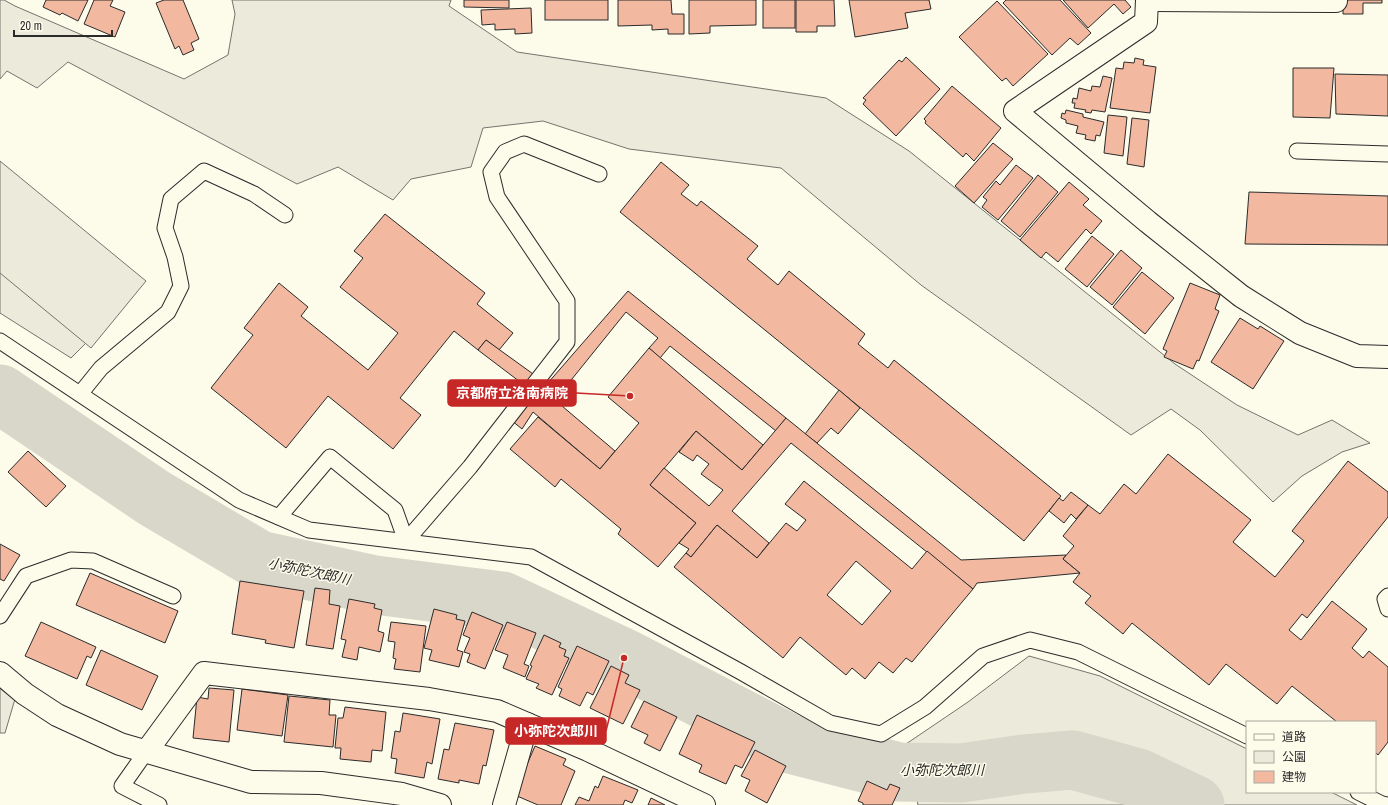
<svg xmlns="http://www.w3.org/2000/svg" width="1388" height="805" font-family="'Archivo Narrow','Noto Sans JP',sans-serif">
<rect width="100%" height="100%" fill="#fdfbea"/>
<!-- green -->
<g fill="#ecebdb" stroke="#74746e">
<path d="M0,0H4L15,6L184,79L228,55L235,14L232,0H451L449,6L517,52L826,98L909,151L1175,364L1237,405L1298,435L1332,420L1370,443L1342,452L1302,476L1273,502L1200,430L1171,409L1131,435L921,285L781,168L629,149L543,121L483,128L471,167L411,179L393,200L338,167L297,184L68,62L37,88L7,71L0,79Z"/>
<path d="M0,268L91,338L71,358L0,313Z"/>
<path d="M1029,656L1100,676L1247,749V792H1331L1357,805H918L906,744L968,702Z"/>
<path d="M0,687L15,699L5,733H0Z"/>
</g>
<!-- parking -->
<path fill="#eceadb" stroke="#74746e" d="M0,161L146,281L91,348L0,273Z"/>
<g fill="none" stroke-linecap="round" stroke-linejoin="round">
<!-- river -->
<path stroke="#d8d7c9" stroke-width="59" d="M0,394L154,498L259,560L375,585L502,601L624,658L790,744L899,772L961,773L1024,764L1073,760L1138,778L1195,805"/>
</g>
<!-- building -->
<g fill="#f2b8a0" stroke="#2b2b2b" fill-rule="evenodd">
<path d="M46,0H88L78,21L62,13L60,15L43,7Z"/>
<path d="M94,0H113L110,6L125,12L115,37L84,24Z"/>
<path d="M164,0H183L199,39L191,43L194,50L183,55L179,46L175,49L156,3Z"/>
<path d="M464,0H509V8L464,7Z"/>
<rect x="545" y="0" width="63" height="20"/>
<path d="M618,0H671L672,14H684V34H668V29L652,30V25L618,26Z"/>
<path d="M689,0H756V25L710,26V33L689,34Z"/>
<rect x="763" y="0" width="32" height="28"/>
<path d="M796,0H834L835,26H817V32H796Z"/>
<path d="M849,0H929L931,9L905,13L908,28L855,37Z"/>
<path d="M1006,0H1060L1091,33L1078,45L1070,38L1052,55L1003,3Z"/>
<path d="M1063,0H1125L1131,7L1123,14L1114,4L1088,28Z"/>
<path d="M1343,0H1382V3H1363V14H1343Z"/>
<path d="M997,1L1048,54L1013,86L1006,78L1002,81L959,37Z"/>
<path d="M531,8L532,33L515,34V29L495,30V24L482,25L481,10Z"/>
<path d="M906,57L940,89L896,136L863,104L866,100L863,98L899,60L902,62Z"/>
<path d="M1135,58L1144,60L1143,65L1156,67L1150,113L1110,108L1116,68L1123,69L1124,62L1134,63Z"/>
<path d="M1293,68H1334L1330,118L1293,117Z"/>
<path d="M1335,74L1388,75V116L1336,114Z"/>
<path d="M1103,76L1112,78L1105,112L1092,110L1091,113L1085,112L1086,110L1074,108L1075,103H1072L1073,98L1077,99L1079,88L1091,91L1092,86L1100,87Z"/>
<path d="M952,86L1001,128L974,161L966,153L963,157L925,123L926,121L924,119Z"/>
<path d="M1066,110L1083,114V117L1104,122L1100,136L1096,135L1095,141L1085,139L1086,135L1076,133L1078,126L1066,123V120L1061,118L1062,113L1065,114Z"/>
<path d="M1108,115L1127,117L1123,156L1104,153Z"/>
<path d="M1132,118L1149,120L1144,167L1127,164Z"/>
<path d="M993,143L1013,159L974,203L955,186Z"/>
<path d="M661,162L689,185L681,194L697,206L701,201L758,246L747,259L778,285L789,271L865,334L858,344L888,368L894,360L1061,496L1024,541L620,212Z"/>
<path d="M1016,165L1033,178L998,220L982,207L987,200L983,197L996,181L1000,185Z"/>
<path d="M1038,175L1058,192L1020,237L1001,221Z"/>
<path d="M1069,182L1089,199L1083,205L1102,221L1091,234L1086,229L1058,262L1046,252L1041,258L1020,240Z"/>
<path d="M1249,192L1388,196V245L1245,244Z"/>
<path d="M385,214L485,293L477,304L513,333L499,350L486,340L478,350L454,331L400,398L421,415L393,449L328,396L286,448L211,388L253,335L244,328L279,283L308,307L301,316L368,370L398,333L340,287L363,258L354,251Z"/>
<path d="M1092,236L1114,254L1087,287L1065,269Z"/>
<path d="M1121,250L1142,268L1112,305L1090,287Z"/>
<path d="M1142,272L1174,298L1145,334L1113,307Z"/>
<path d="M1190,283L1220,295L1215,309L1219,311L1199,361L1197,360L1193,369L1164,357L1167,351L1163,349Z"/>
<path d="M628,291L786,418L776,431L670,346L660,358L649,348L658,338L626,312L555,400L615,451L600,469L533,412L522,429L511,420L532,391L478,350L486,340L547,384Z"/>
<path d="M1240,318L1258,329L1260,326L1284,341L1253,389L1211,362Z"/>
<path d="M649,348L763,445L742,470L696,431L650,485L696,523L658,567L618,534L621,529L561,479L555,487L510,449L538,417L600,469L639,423L608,397Z"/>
<path d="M839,390L860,408L838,434L831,428L817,443L805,434Z"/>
<path d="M786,418L961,560L1066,555L1063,559L1080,573L977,583L973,589L791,443L732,511L769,543L757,558L717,525L691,557L686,553L689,549L679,543L696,523L650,485L664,468L709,506L723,490L701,474L709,464L697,455L693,461L679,452L696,431L742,470Z"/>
<path d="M28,451L66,486L46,507L8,472Z"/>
<path d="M1168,454L1251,520L1233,542L1275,577L1304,541L1292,531L1348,461L1388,492V517L1307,618L1302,614L1289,630L1301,640L1332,601L1367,629L1352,648L1363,658L1369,651L1388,667V742L1378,755L1375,752V722H1337L1292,686L1277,704L1226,664L1209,685L1132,623L1123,634L1085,603L1091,596L1073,582L1080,573L1063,559L1074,546L1063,536L1088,505L1100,514L1124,484L1136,494Z"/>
<path d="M804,481L912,569L927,551L973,589L912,662L906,658L893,673L879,662L865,679L852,668L846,675L800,637L783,658L674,567L686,553L691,557L717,525L757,558L786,523L797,531L806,520L785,504ZM856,561L891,591L862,625L827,595Z"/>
<path d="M1071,492L1088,505L1076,519L1071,514L1064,523L1049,511L1059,498L1063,501Z"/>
<path d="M0,544L20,555L4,581L0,579Z"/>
<path d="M90,573L178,611L165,643L76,605Z"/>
<path d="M240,581L304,591L294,648L265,643L266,640L232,634Z"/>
<path d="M315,588L330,590L329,604L340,606L333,649L306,645Z"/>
<path d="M349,599L375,604L374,608L382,610L378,631L384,633L380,652L359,647L357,660L342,657L346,640L341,639Z"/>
<path d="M434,609L457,615L456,619L465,621L457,650L463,652L459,667L429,660L432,650L424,648Z"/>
<path d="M472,612L503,625L485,669L467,662L470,654L464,652L470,638L463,635Z"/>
<path d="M41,622L96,647L91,658L87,656L77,679L25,656Z"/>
<path d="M391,622L426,626L420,672L394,669L396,659L393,658L395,642L388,641Z"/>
<path d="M507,622L536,633L524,664L529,666L525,677L503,668L508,655L495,650Z"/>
<path d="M544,635L561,643L559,647L566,650L564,656L569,658L552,695L536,688L539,684L526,679L532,666L530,665Z"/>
<path d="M577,646L609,661L593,695L587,692L580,706L559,696L562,689L558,687Z"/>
<path d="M101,650L158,676L142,710L86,685Z"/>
<path d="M611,666L629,675L625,683L640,690L623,724L590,708Z"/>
<path d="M209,688L234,690L229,742L193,738L197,697L208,699Z"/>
<path d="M242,689L288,695L282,736L237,730Z"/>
<path d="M289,696L330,700L329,715H336L333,747L284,742Z"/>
<path d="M644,701L677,717L660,751L644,743L648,735L631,727Z"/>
<path d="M345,707L386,712L382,751L372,750L371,762L340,759L341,748H335L338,718H343Z"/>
<path d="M403,713L440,719L432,764L427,762L424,778L395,773L397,759L391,758L395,731L400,732Z"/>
<path d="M697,715L755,742L742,768L735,765L726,784L699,772L702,765L679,754Z"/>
<path d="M455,723L494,730L486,766L483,765L479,784L459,780V783L438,779L444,749L449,750Z"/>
<path d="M535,746L566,759L563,765L575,771L561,805H538L517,796L516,790Z"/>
<path d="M755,750L786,766L767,803L745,791L750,780L741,776Z"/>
<path d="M603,776L638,790L632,803L625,800L623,805H575L579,797L589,801L595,786L598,788Z"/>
<path d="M867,781L887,790L890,784L900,788L892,805H863V803L858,801Z"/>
<path d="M651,798L665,805H648Z"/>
</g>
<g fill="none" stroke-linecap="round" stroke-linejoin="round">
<!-- lane casing -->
<g stroke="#2b2b2b" stroke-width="17">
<g id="lane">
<path d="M1297,151L1388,154"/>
<path d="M0,341L239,500L309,530L531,557L741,672L830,723L881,734L925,707L983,656L1030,640L1078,652L1247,736"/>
<path d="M80,394L101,368L168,312L181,286L175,257L165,228L171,199L204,171L254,194L285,215"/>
<path d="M279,517L330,457L395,510L406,541"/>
<path d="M406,541L470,467L567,342V301L497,197L491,172L505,152L524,144L599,174"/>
<path d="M1388,596L1385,599L1388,609"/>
<path d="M0,616L26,576L71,560L93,561L173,596"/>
<path d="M146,752L122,786L159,805"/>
<path d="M1358,792L1382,804L1388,805"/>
</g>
</g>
<!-- street casing -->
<g stroke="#2b2b2b" stroke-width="24">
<g id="street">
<path d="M1147,0L1146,22L1015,111L1148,222L1241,296L1300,333L1357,356L1388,357"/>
<path d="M1153,0L1336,1"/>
<path d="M146,752L204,673L429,699L497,711L588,750L704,805"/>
<path d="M504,805L527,724"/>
</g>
</g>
<!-- secondary casing -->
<g stroke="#2b2b2b" stroke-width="24">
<path id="secondary" d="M0,673L25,694L57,715L120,744L251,782L321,783L402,794L440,805"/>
</g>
<!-- lane -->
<use href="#lane" stroke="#fdfbea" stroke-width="15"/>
<!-- street -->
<use href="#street" stroke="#fdfbea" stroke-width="22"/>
<!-- secondary -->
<use href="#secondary" stroke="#fdfbea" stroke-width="22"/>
</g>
<g text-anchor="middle" stroke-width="3" stroke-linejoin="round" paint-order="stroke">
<!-- water labels -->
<g font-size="14" font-style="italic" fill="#2b2b2b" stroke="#fdfbea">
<text transform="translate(309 571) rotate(12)" y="5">小弥陀次郎川</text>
<text x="942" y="775">小弥陀次郎川</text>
</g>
</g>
<!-- callouts -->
<path fill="none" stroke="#c62828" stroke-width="1.5" d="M630 396L576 393M624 658L606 731"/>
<g fill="#c62828" stroke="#fdfbea" stroke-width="1.5">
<circle cx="630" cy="396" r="4"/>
<circle cx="624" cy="658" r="4"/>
</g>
<g fill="#c62828" stroke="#c62828" stroke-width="1.5">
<rect x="448" y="380" width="128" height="26" rx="4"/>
<rect x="506" y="718" width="100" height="26" rx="4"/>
</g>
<g font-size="14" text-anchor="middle" font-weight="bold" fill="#fff">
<text x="512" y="398">京都府立洛南病院</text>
<text x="556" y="736">小弥陀次郎川</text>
</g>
<!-- legend -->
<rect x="1246" y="721" width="130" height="72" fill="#fdfbea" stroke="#a9a89e"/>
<rect x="1254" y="734" width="20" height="6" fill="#fdfbea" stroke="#a9a89e"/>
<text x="1282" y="741" font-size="12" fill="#2b2b2b">道路</text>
<rect x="1254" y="751" width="20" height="12" fill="#ecebdb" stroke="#a9a89e"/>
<text x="1282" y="761" font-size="12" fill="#2b2b2b">公園</text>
<rect x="1254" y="771" width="20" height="12" fill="#f2b8a0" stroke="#a9a89e"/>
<text x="1282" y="781" font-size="12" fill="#2b2b2b">建物</text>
<!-- scale -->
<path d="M14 30v6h98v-6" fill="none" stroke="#2b2b2b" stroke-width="2"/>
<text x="20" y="30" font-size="12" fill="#2b2b2b" stroke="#fdfbea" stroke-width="3" paint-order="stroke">20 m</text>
</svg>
